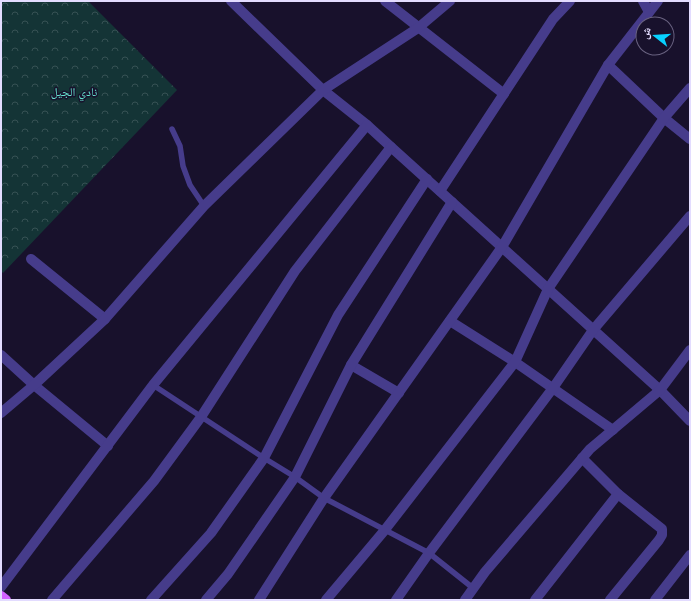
<svg xmlns="http://www.w3.org/2000/svg" width="691" height="601" font-family="Montserrat,'Noto Naskh Arabic',sans-serif">
<defs>
<pattern id="forest-crowns" width="20" height="18" patternUnits="userSpaceOnUse"><rect width="20" height="18" fill="#143436"/><path d="M2 6a3 3 0 1 1 6 0M12 15a3 3 0 1 1 6 0" fill="none" stroke="#365154"/></pattern>
</defs>
<rect width="100%" height="100%" fill="#18112c"/>
<!-- forest -->
<path fill="url(#forest-crowns)" d="M1,1H88L177,90L3,273L1,271Z"/>
<g fill="none" stroke-linecap="round" stroke-linejoin="round">
<!-- service -->
<g stroke="#463c8b" stroke-width="5.5">
<path d="M172,129L180,146L183,166L190,185L204,206"/>
<path d="M153,385L264,458L295,477L324,498L429,553L473,588"/>
</g>
<!-- minor -->
<g stroke="#463c8b" stroke-width="10">
<path d="M231,1L323,90L367,125L391,147L660,390L690,421"/>
<path d="M385,1L504,94"/>
<path d="M643,1L649,12"/>
<path d="M608,65L664,118L690,139"/>
<path d="M440,191L553,19L570,1"/>
<path d="M31,259L105,319"/>
<path d="M450,321L515,362L613,430"/>
<path d="M1,355L34,385L108,446"/>
<path d="M351,365L399,393"/>
<path d="M1,413L34,385L105,319L204,206L323,90L418,28L450,1"/>
<path d="M582,458L618,494L662,529V535L659,540L610,600"/>
<path d="M1,587L153,385L367,125"/>
<path d="M52,600L154,481L201,417L295,271L391,147"/>
<path d="M151,600L211,533L264,458L338,315L427,179"/>
<path d="M206,600L228,574L295,477L351,365L452,202"/>
<path d="M259,600L324,498L502,247L608,65L658,1"/>
<path d="M326,600L384,531L515,362L548,289L664,118L690,88"/>
<path d="M396,600L429,553L553,388L593,330L690,216"/>
<path d="M465,600L485,572L590,449L660,390L690,350"/>
<path d="M535,600L618,494"/>
<path d="M655,600L690,555"/>
</g>
<!-- primary -->
<path stroke="#d263ff" stroke-width="10" d="M1,596L6,600"/>
</g>
<g text-anchor="middle" stroke-width="3" stroke-linejoin="round" paint-order="stroke">
<!-- park labels -->
<g font-size="12" fill="#65e2ce" stroke="#18112c">
<text x="74" y="96">نادي الجيل</text>
</g>
</g>
<!-- border -->
<rect width="691" height="601" fill="none" stroke="#e3dcff" stroke-width="4"/>
<!-- north arrow -->
<g transform="translate(655 36) rotate(287)"><circle r="19" fill="#18112c" stroke="#696280"/>
<path d="M0-3L7 15L0 10L-7 15Z" fill="#08d1ff"/>
<text y="-6" font-size="11" font-weight="bold" text-anchor="middle" fill="#e3dcff">ش</text>
</g>
</svg>
